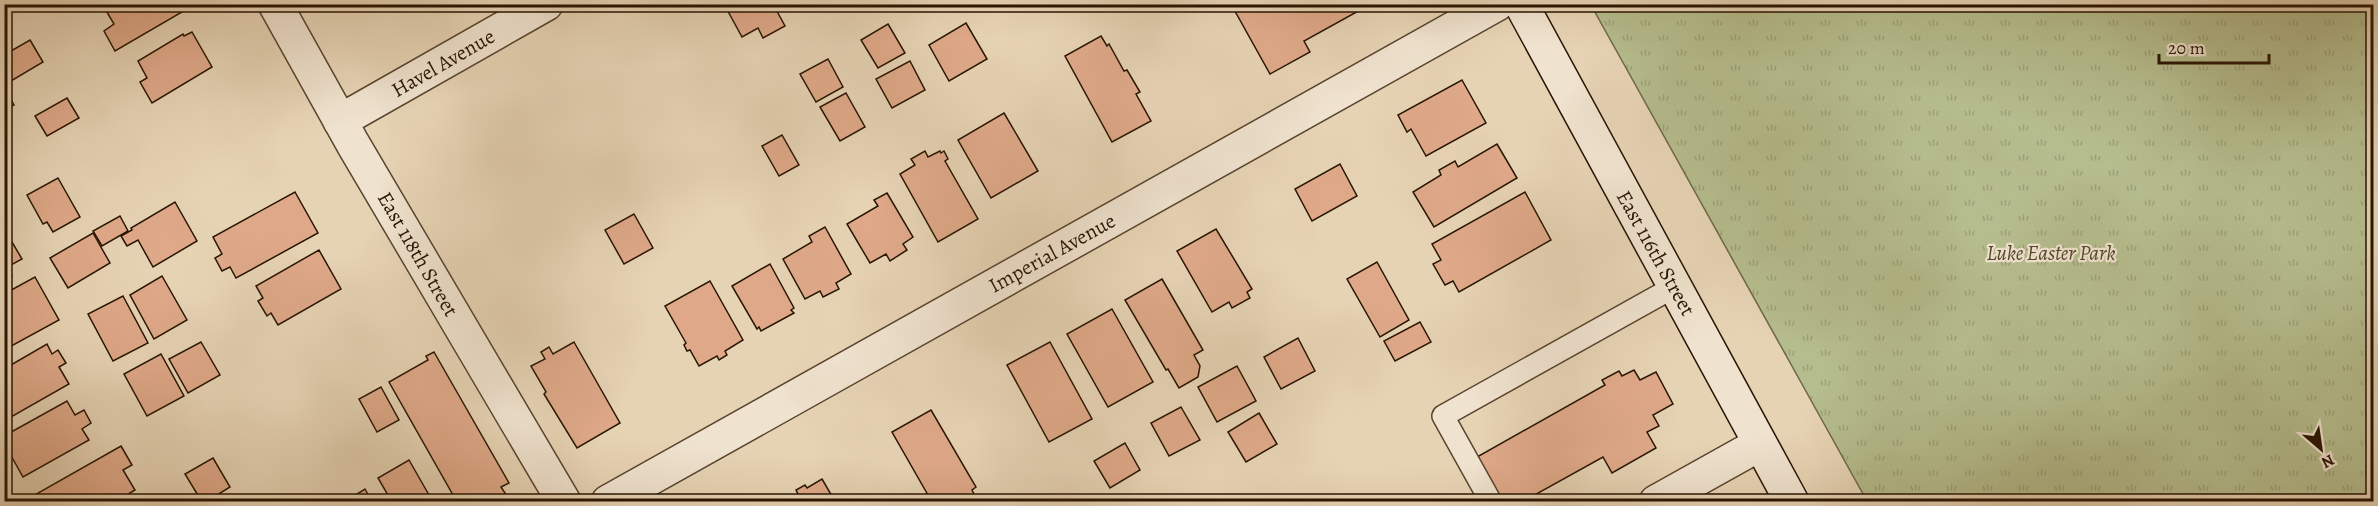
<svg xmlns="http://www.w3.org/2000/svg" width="2378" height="506" font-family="Alegreya,serif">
<defs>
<pattern id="park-tufts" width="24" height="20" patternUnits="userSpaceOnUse" patternTransform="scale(1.5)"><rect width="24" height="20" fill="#b5bc8d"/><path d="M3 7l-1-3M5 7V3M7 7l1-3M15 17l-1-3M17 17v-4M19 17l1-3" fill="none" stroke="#9ca178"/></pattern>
</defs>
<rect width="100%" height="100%" fill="#e6d3b4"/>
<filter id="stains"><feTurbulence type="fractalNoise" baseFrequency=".00333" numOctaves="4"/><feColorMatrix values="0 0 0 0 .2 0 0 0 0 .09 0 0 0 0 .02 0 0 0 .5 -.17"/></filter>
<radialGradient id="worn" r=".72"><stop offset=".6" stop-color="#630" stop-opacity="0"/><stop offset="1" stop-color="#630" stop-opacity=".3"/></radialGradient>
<!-- park -->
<path fill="url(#park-tufts)" stroke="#6e6848" stroke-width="1.5" d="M1591,5H2373V501H1867Z"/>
<!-- building -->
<g fill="#dfa989" stroke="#281502" stroke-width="1.5">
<path d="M109,4H178L182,12L115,51L104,31L114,24L104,7Z"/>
<path d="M724,4H773L785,26L763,38L758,28L742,37Z"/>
<path d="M1231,4H1371L1304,41L1310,52L1270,74Z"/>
<path d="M966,23L987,59L949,81L929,45Z"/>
<path d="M888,24L905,53L878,68L861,40Z"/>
<path d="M192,32L212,67L152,103L140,82L147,78L138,61L183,34L184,36Z"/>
<path d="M1101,36L1107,46L1109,44L1124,71L1127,70L1140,92L1136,94L1151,121L1112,142L1065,56Z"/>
<path d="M30,40L43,62L11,81L4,70V55Z"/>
<path d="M828,59L843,87L816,102L800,74Z"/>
<path d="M910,61L925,90L892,108L876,79Z"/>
<path d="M1462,80L1486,123L1426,156L1411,129L1407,132L1398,115Z"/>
<path d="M4,87L14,105L4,110Z"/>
<path d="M846,93L865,127L840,141L820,107Z"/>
<path d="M67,98L79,118L47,136L35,116Z"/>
<path d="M1004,113L1038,171L991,198L958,140Z"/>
<path d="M782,135L799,165L779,176L762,146Z"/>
<path d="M1497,144L1517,178L1434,227L1413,192L1441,175L1439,170L1455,161L1458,167Z"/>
<path d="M925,151L928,157L940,151L941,153L944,151L948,159L945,161L978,219L938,242L900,174L915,165L911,159Z"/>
<path d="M1340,164L1357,196L1312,221L1295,189Z"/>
<path d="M58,178L80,217L53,232L47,222L43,224L27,195Z"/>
<path d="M295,192L318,233L236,278L230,267L222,271L215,258L222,254L213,237Z"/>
<path d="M1525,192L1551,240L1459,292L1453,281L1445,285L1433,264L1441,260L1432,244Z"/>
<path d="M887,193L913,237L903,244L907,250L890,261L886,254L870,263L847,224L878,206L874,200Z"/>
<path d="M175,202L197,241L153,267L138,240L127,246L121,236L132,230L131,228Z"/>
<path d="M634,214L653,248L624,264L605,230Z"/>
<path d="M120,216L128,231L102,246L93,231Z"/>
<path d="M825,227L851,274L836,283L839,289L823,297L820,291L805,299L783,259L812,242L809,236Z"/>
<path d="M1216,229L1252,289L1247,292L1250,298L1232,308L1229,302L1212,312L1177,251Z"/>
<path d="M93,233L110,263L68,288L50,258Z"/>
<path d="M9,237L22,259L7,267L12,276L4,280V240Z"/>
<path d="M319,250L341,289L278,325L271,313L267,316L258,301L263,298L256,286Z"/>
<path d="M1377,262L1409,320L1380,337L1347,279Z"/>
<path d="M770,264L794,308L791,310L794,313L761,331L759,327L757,329L732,286Z"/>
<path d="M162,276L187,320L154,339L130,295Z"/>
<path d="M35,277L59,320L4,350V294Z"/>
<path d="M1162,279L1203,350L1194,355L1200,366L1198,377L1179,388L1168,369L1166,370L1125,300Z"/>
<path d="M710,281L743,340L725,351L727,355L719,360L717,356L699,366L690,350L687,351L684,345L686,343L665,306Z"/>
<path d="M123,296L148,343L113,361L88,314Z"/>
<path d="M1112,309L1153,382L1108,407L1067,334Z"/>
<path d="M1420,322L1431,342L1395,361L1384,341Z"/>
<path d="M1298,338L1315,371L1281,389L1264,357Z"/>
<path d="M201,342L220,375L188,393L169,359Z"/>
<path d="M574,342L620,423L577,448L544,394L546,392L531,366L545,359L541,352L549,347L553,354Z"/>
<path d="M1050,342L1092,419L1049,442L1007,365Z"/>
<path d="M47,344L52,354L58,350L66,363L59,367L69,384L4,421V369Z"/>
<path d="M434,352L509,483L501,487L507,496L497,502H457L389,382L428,360L426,356Z"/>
<path d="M161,354L184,396L147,416L124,374Z"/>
<path d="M1237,366L1256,401L1217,422L1198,387Z"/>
<path d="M1634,370L1640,380L1656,372L1673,404L1653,415L1659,426L1647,432L1656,448L1612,473L1603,457L1522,502H1501L1477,457L1605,385L1602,380L1619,371L1622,376Z"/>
<path d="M381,387L399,420L377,432L359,399Z"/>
<path d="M67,401L75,415L84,410L91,423L82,429L89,440L23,477L4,443V436Z"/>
<path d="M1181,407L1200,440L1169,456L1151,423Z"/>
<path d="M931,410L976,487L972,490L975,496L964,502H932L892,432Z"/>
<path d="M1259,413L1277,444L1246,462L1228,432Z"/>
<path d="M1125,443L1140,470L1110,488L1094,461Z"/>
<path d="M121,446L132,465L123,470L135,490L115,502H33L31,497Z"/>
<path d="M213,458L230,487L206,502H202L185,474Z"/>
<path d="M409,460L433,502H392L378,478Z"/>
<path d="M822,479L833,498L837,495L840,501L784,502L798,494L796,490L805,485L807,488Z"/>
<path d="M365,489L372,502H344Z"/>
</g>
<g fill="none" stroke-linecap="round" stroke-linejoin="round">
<!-- lane casing -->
<g stroke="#58442e" stroke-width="24">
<path id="lane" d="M1491,502L1443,416L1674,287"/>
</g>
<!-- street casing -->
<g stroke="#58442e" stroke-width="36">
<g id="street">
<path d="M275,4L353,144L564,502"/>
<path d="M340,121L546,4"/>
<path d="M608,502L1497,4"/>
<path d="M1656,502L1760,444"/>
</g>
</g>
<!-- secondary casing -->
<g stroke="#281502" stroke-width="36">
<path id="secondary" d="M1521,4L1792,502"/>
</g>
<!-- lane -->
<use href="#lane" stroke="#efe2ce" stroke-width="21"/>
<!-- street -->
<use href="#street" stroke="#efe2ce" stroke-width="33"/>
<!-- secondary -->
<use href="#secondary" stroke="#efe2ce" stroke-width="33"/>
</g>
<g text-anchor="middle" stroke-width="4.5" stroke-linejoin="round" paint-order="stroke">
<!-- street labels -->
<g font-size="21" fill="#281502" stroke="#efe2ce">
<text transform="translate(443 63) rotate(-30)" y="7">Havel Avenue</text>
<text transform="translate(1052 253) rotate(-29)" y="7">Imperial Avenue</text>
<text transform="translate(1656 253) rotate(61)" y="7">East 116th Street</text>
<text transform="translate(418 254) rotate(60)" y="7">East 118th Street</text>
</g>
<!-- park labels -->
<g font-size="21" font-style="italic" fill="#52472c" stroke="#efe2ce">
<text x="2051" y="260">Luke Easter Park</text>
</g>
</g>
<!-- margin -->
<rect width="2378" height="506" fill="none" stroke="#e6d3b4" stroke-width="24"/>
<rect x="6" y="6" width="2366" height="494" fill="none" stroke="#281502" stroke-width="3"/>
<rect x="12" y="12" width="2354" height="482" fill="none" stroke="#281502" stroke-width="1.5"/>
<!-- north arrow -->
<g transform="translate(2321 449) rotate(151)" stroke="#efe2ce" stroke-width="4.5" paint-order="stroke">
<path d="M0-4.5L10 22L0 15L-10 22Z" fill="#281502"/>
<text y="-9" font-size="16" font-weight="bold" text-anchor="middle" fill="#281502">N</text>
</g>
<!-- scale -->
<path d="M2159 54v9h110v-9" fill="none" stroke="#281502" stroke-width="3"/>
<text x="2168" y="54" font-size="18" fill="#281502" stroke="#efe2ce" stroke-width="4.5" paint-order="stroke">20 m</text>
<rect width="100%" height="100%" filter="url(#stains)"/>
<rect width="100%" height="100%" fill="url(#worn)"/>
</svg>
